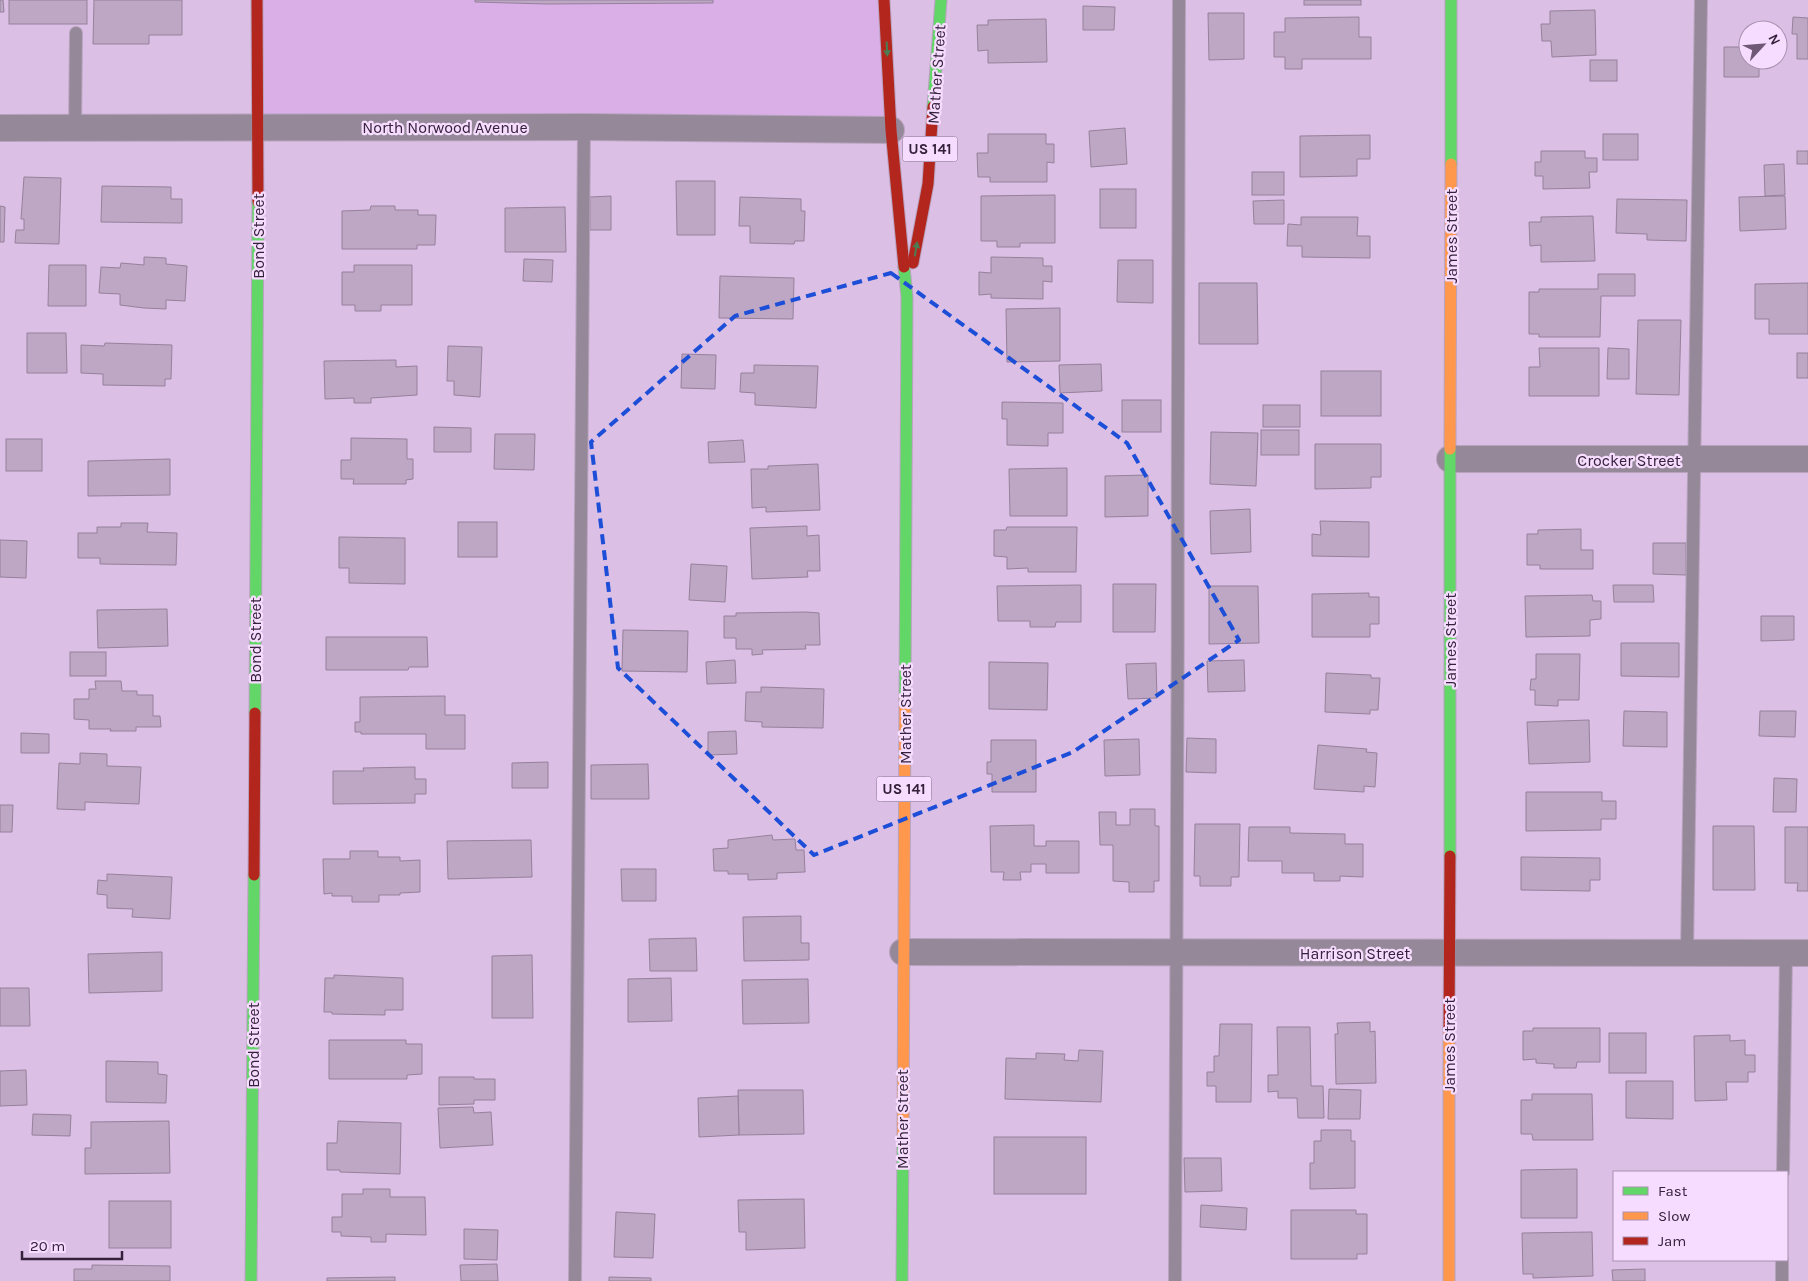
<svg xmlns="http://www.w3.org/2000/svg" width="1808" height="1281" font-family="Karla,sans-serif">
<rect width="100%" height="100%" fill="#dbbfe4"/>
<!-- built -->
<path fill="#daafe8" d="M257,0H884L891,130L259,127Z"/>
<!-- building -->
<g fill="#bda7c4" stroke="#96819c">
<path d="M0,0H3L4,12H0Z"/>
<rect x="9" y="0" width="78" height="24"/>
<path d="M94,0H182V35H149V44H93Z"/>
<path d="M475,0H713V3L546,4L475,2Z"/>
<rect x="1304" y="0" width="57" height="5"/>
<path d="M1083,6L1115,7L1114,30H1083Z"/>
<path d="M1595,10L1596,55L1552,57L1551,41H1542L1541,24H1550V11Z"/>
<path d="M1208,13H1244V59L1209,60Z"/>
<path d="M1359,17V37H1371V59H1302V69H1285V57H1274V32H1285V18Z"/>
<path d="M1793,17L1808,18V59H1797V34H1792Z"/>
<path d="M1046,19L1047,62L988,63V50L978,51L977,25H988V20Z"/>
<path d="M1724,47H1748V60H1759V77H1724Z"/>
<rect x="1590" y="60" width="27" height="21"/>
<path d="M1125,128L1127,164L1091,167L1089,131Z"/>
<path d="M988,134H1046V144H1054V163L1047,162V182H990V177H978L977,153H988Z"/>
<rect x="1603" y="134" width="35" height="26"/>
<path d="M1370,135V159H1357V176L1300,177V136Z"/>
<path d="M1541,151H1585V158H1597V172H1589L1590,188L1543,189V176H1535V162H1541Z"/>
<rect x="1797" y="151" width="11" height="13"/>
<path d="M1784,164L1785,195L1765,196L1764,165Z"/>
<rect x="1252" y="172" width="32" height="23"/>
<path d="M24,177L61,178L59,244L15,243L16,230H24V219H21Z"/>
<path d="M676,181H715V235H677Z"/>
<path d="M102,186L171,187V199H182V223L101,222Z"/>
<rect x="1100" y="189" width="36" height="39"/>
<path d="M1055,195V243H1020V247H997V241H981V196Z"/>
<path d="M611,196V230H590V197Z"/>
<path d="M1785,196L1786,229L1740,231L1739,197Z"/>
<path d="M740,197L801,199V211H805L804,241H795L794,244L750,243V226H739Z"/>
<path d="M1617,199L1687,200L1686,241L1647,240V234L1616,233Z"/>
<path d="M1284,200V224H1254L1253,201Z"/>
<path d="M0,206L5,207L4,242H0Z"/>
<path d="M371,206H395V210H418V215H436L435,245H417V249H342V211L370,210Z"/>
<path d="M565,207L566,252H505V208Z"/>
<path d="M1593,216L1595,261L1541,262V245L1530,246L1529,222H1541V217Z"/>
<path d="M1301,217H1358L1357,236H1370V258L1302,257V246H1287L1288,224L1301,225Z"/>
<path d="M144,257L166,258V264L187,266L185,301L166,300V309L144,308L120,305V294L99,293L101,267L120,268L121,263L144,265Z"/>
<path d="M991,257L1043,258V266H1052V282L1043,281V299L991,298V294L979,295V272L991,273Z"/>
<path d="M524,259L553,260L552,282L523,281Z"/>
<path d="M1118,260H1153V303L1117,302Z"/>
<path d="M49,265H86V306H48Z"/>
<path d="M354,265H412V305H381V311H355V305H342V272H354Z"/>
<path d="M1598,274H1635V296H1601L1600,337H1539V334H1529V292H1539V289H1598Z"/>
<path d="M720,276L794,278L793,319L719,318Z"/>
<path d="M1199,283H1257L1258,344H1199Z"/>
<path d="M1808,283V334H1769V319H1755V284Z"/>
<path d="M1060,308V361L1007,362L1006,309Z"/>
<path d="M1638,320H1681L1679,395L1636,394Z"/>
<path d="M27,333H66L67,373H27Z"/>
<path d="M105,343L172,345L171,379H165V386L103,385V374L81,373V345L104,346Z"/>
<path d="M448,346L482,347L480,397L454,395V381H447Z"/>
<path d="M1539,348H1599V396H1529V367H1540Z"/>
<path d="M1608,348L1629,349V379H1607Z"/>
<rect x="1797" y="353" width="11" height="25"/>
<path d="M682,354L716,355L715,389L681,388Z"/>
<path d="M396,360V367L417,366V395L371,398V403H354V398L325,399L324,361Z"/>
<path d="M1101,364L1102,391L1060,393L1059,365Z"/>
<path d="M754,365L818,366L816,408L755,405V393L740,392L741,373H754Z"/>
<rect x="1321" y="371" width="60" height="45"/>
<rect x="1122" y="400" width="39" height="32"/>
<path d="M1002,402L1063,403V433H1048V446L1007,445V419H1002Z"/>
<rect x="1263" y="405" width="37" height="22"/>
<path d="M434,427L471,428V452H434Z"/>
<rect x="1261" y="430" width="38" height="25"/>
<path d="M1211,432L1258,433L1256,486L1210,484Z"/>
<path d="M495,434H535L534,470L494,469Z"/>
<path d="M351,438L407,439V459H413V479L406,480V484H353L354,479H341V460H351Z"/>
<rect x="6" y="439" width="36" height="32"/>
<path d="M743,440L745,462L709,463L708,442Z"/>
<path d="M1315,444H1381V477H1371V488L1315,489Z"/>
<path d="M170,459V495L88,496V461Z"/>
<path d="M818,464L820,510L766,512V507L752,508L751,469H768V466Z"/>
<path d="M1067,468V516H1010L1009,469Z"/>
<path d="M1148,475V516L1105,517V476Z"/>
<path d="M1250,509L1251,552L1211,554L1210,511Z"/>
<path d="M1320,521L1369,522V557L1312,556V534L1321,535Z"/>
<rect x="458" y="522" width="39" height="35"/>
<path d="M121,523H148L147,532L177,533L176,565L100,564V558H78V533H97V527H121Z"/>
<path d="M807,526V536L819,535L820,571H807L808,577L752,579L750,528Z"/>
<path d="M1007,527H1077L1076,572H1028V568L1007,569V557L994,556V530H1006Z"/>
<path d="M1581,529V550H1593V569H1540V565H1527V534H1538V530Z"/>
<path d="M339,537L405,538V584L349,583V568H339Z"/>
<path d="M0,540L27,541L26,578L0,577Z"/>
<path d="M1653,543H1686V575L1653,574Z"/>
<path d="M691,564L727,566L725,602L689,600Z"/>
<path d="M1113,584H1156L1155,632H1113Z"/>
<path d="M1081,585V622H1056L1055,627H1030V621H998L997,586Z"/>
<path d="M1613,585H1653L1654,602H1614Z"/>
<path d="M1209,586H1258L1259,643L1209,644Z"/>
<path d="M1369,593V597H1379V624H1370V637H1312V594Z"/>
<path d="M1592,595L1593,601H1601V619L1590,620V636L1526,637L1525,596Z"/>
<path d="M167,609L168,646L98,648L97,610Z"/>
<path d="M806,612L819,613L820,645H805L806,649L762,650L763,654L752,655V649H736V638H724V616H736V613Z"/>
<path d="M1761,616H1794V640L1761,641Z"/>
<path d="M623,630L688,631L687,672L622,671Z"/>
<path d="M326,637H427L428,667H409L408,670H326Z"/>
<path d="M1621,643H1679V677L1621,676Z"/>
<rect x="70" y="652" width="36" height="24"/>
<path d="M1536,654H1580L1579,700H1558V706L1535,705V690H1530L1531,679H1536Z"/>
<path d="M735,660L736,683L707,684L706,662Z"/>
<path d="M1244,660L1245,691L1208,692L1207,661Z"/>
<path d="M989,662L1048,663L1047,710L989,709Z"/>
<path d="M1156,663L1157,698L1128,699L1126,664Z"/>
<path d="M1326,673L1371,675V678H1380L1378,710H1370V714L1325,712Z"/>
<path d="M95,681H121L122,691H137V695H153V716H160L161,727H136V731H110L111,729H89V720L74,719V699H89V689H96Z"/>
<path d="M761,687L824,689L823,728L762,727V722L745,721L746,692H761Z"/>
<path d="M445,696V715H465V749H426V734H361V732H355V722H360V697Z"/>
<path d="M1624,711L1667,712V747L1623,746Z"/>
<path d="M1760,711H1796L1795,737L1759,736Z"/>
<path d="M1589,720L1590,762L1529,764L1527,722Z"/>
<path d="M736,731L737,754L708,755V732Z"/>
<path d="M21,733L49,734V753H21Z"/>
<path d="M1187,738L1216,739V773L1186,772Z"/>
<path d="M1139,739L1140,775L1105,776L1104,740Z"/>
<path d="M991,740H1036V792H992V774H987V762H991Z"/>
<path d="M1318,745L1367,749L1366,752L1377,753L1375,787L1364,786V792L1314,789Z"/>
<path d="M80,753L107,754V766L141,767L139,804L85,802V810L57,809L59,763L80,764Z"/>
<path d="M548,762V788H512V763Z"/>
<path d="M648,764L649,799H591V765Z"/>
<path d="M415,767V779H426V794H415V803L333,804V771H364L363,768Z"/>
<path d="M1774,778L1797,779L1796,812H1773Z"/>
<path d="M1526,792H1602V801H1616V819H1601V830L1526,831Z"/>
<path d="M0,805H13L12,832H0Z"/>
<path d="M1130,809H1155V826H1159V881H1154V892H1129V882L1113,881V845H1100L1099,812H1116V825H1130Z"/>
<path d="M1195,824H1240L1239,877H1231V886H1200V876H1194Z"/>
<path d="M1034,825V846H1046V841H1079V873H1046V864H1031V872H1020L1021,880H1003L1004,872H991L990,826Z"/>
<path d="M1713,826H1754L1755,890H1713Z"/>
<path d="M1249,827H1290V833L1345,834V844H1363V877L1340,876V881H1314V873H1282V861H1248Z"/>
<path d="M1785,827H1808V891H1797L1798,883H1785Z"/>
<path d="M772,835L773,840L795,839L796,850H804L805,872L777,873V879L748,880V874H728V871H714L713,849L728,848V840Z"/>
<path d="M531,840L532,877L448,879L447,841Z"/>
<path d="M350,851H378V857H400V861L420,860V892L400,893V895H379V902H352V896H332V893L324,894L323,859H350Z"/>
<path d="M1521,857L1600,858V880H1590V891L1521,890Z"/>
<path d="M621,869H656V901H622Z"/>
<path d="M107,874L172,877L170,919L132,917L133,909L107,908V895L97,894L98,880L107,881Z"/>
<path d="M801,916V943H809V960L744,961L743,917Z"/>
<path d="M696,938L697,971H650L649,939Z"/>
<path d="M162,952V991L89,993L88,954Z"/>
<path d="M532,955L533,1018H492V956Z"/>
<path d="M334,975L403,978V1010H385V1015L332,1014V1012H324L325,978H334Z"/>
<path d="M671,978L672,1021L628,1022V979Z"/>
<path d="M808,979L809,1023L743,1024L742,980Z"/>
<path d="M0,988H29L30,1026H0Z"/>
<path d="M1370,1022V1032L1375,1031L1376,1083L1336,1084L1335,1034H1338L1337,1023Z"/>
<path d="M1220,1024H1252L1251,1102H1216V1086H1207V1072H1214V1056H1219Z"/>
<path d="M1277,1027H1310L1311,1086H1323L1324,1118H1298L1297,1098H1278V1091L1268,1092V1075H1278Z"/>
<path d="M1533,1028H1600V1062H1577L1576,1068H1554V1064L1536,1063V1059L1523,1060V1031H1533Z"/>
<rect x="1609" y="1033" width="37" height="40"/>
<path d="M1730,1035V1041L1745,1040V1055H1755V1072H1748V1082H1726L1727,1100L1695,1101L1694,1036Z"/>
<path d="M329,1040H406V1044H422V1074L407,1075V1079H329Z"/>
<path d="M1079,1050L1103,1051L1101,1102L1005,1099L1006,1058L1036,1059V1053L1065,1054L1064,1060L1078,1061Z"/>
<path d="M106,1061L158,1062V1074L167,1075L166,1103L106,1102Z"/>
<path d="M26,1070L27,1105L0,1106V1071Z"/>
<path d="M439,1077H474V1079H495V1100H474V1104L439,1105Z"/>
<path d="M1626,1081H1673V1119L1626,1118Z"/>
<path d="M1329,1089L1361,1090L1360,1119H1328Z"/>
<path d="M738,1090H803L804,1134L739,1135Z"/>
<path d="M1532,1094H1592L1593,1140H1533L1532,1134H1521V1100H1532Z"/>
<path d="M738,1096L739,1135L699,1137L698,1098Z"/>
<path d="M473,1107L474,1113L491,1112L493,1145L440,1148L438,1108Z"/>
<path d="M33,1114L71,1115L70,1136L32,1135Z"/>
<path d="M169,1121L170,1173L85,1174V1148H91V1122Z"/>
<path d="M338,1121L401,1123L400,1174L340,1172V1170H327V1143H337Z"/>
<path d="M1321,1130H1351V1141H1355V1188L1310,1189V1163H1314V1141H1321Z"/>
<rect x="994" y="1137" width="92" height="57"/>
<path d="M1184,1158H1221L1222,1191L1185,1192Z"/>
<path d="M1577,1169V1218H1521V1170Z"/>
<path d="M363,1189H390V1197H425L426,1235L386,1234V1242H371V1237L341,1236V1232H332V1217H342V1194H363Z"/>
<path d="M804,1199L805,1248L746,1250V1232H739L738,1200Z"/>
<rect x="109" y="1201" width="62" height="47"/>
<path d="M1201,1205L1247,1208L1246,1230L1200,1227Z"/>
<path d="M1291,1210H1356V1214H1367V1254H1357V1259H1291Z"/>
<path d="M616,1212L655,1214L653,1258L614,1257Z"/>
<path d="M464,1229L498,1230L497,1260L464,1259Z"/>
<path d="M1592,1232L1593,1276L1533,1278V1274H1523L1522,1233Z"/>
<path d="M497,1264L498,1281H461L460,1265Z"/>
<path d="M92,1265L170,1266V1281H74V1269H92Z"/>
<path d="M1645,1269V1281H1613L1612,1270Z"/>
<path d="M395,1277V1281H327V1278Z"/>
<path d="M609,1277L651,1278V1281H609Z"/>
</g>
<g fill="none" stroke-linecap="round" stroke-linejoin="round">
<!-- lane casing -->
<g stroke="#b8a3bf" stroke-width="14">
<g id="lane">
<path d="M75,128L76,33"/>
<path d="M1687,953L1701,0"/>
<path d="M1783,1172L1786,954"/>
<path d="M575,1281L584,127"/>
<path d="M1175,1281C1180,854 1176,427 1179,0"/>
<path d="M1782,1281V1260"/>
</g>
</g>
<!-- street casing -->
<g stroke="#b8a3bf" stroke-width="28">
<g id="street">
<path d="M0,128L584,127L891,130"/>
<path d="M1450,459H1808"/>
<path d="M903,952L1808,953"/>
</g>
</g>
<!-- fast casing -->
<g stroke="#b8a3bf" stroke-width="13">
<g id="fast">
<path d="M933,107L941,0"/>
<path d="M1451,164V0"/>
<path d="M904,267L907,297L905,700"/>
<path d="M255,713L258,202"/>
<path d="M1450,856V449"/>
<path d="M251,1281L254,875"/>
<path d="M902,1281L903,1136"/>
</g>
</g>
<!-- slow casing -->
<g stroke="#b8a3bf" stroke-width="13">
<g id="slow">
<path d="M1450,449L1451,164"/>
<path d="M903,1136L905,700"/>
<path d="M1449,1281V1030"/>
</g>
</g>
<!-- jam casing -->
<g stroke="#b8a3bf" stroke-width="13">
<g id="jam">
<path d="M257,0L258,202"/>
<path d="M884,0L891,130L904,267"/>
<path d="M913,263L928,184L933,107"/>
<path d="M254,875L255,713"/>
<path d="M1449,1030L1450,856"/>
</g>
</g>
<!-- lane -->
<use href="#lane" stroke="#958999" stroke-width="12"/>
<!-- street -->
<use href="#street" stroke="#958999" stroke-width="26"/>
<!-- fast -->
<use href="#fast" stroke="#63d668" stroke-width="11"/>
<!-- slow -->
<use href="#slow" stroke="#ff974d" stroke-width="11"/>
<!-- jam -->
<use href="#jam" stroke="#b3261e" stroke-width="11"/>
</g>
<!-- one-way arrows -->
<defs><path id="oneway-solid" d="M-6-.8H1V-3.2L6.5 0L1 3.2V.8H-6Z" transform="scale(1.25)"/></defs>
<g fill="#4c7c52">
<use href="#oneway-solid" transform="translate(887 49) rotate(87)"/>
<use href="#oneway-solid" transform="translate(916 249) rotate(-80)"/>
</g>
<!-- marked area -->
<path fill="none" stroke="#1d4ed8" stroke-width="4" stroke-dasharray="10 6" stroke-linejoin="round" d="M891,273L1127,443L1239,640L1073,752L814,855L618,668L591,442L735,316Z"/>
<g text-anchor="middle" stroke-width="4.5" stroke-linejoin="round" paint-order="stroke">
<!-- shield labels -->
<g fill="#f6dcfe" stroke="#6f5976" stroke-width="1">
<rect x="902.5" y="136.5" width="55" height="25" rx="4"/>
<rect x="876.5" y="776.5" width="55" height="25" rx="4"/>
</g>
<g font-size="15" font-weight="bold" fill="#35213b">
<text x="930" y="154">US 141</text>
<text x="904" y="794">US 141</text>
</g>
<!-- street labels -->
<g font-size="16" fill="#35213b" stroke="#f6dcfe">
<text transform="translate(936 74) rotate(-86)" y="6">Mather Street</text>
<text x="445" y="133">North Norwood Avenue</text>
<text transform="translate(258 236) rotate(-90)" y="6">Bond Street</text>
<text transform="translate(1451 236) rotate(-90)" y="6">James Street</text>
<text x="1629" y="466">Crocker Street</text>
<text transform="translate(255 640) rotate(-90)" y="6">Bond Street</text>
<text transform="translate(1450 640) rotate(-90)" y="6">James Street</text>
<text transform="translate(905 714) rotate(-90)" y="6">Mather Street</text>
<text x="1355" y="959">Harrison Street</text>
<text transform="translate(253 1045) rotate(-90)" y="6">Bond Street</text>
<text transform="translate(1449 1045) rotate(-90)" y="6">James Street</text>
<text transform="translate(902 1119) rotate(-90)" y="6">Mather Street</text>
</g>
</g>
<!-- legend -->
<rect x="1613" y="1171" width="175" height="90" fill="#f6dcfe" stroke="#a991b0"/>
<rect x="1623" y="1187" width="25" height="8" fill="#63d668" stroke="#a991b0"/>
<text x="1658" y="1196" font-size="15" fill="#35213b">Fast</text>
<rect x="1623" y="1212" width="25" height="8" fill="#ff974d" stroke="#a991b0"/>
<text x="1658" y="1221" font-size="15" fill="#35213b">Slow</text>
<rect x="1623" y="1237" width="25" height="8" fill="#b3261e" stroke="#a991b0"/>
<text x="1658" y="1246" font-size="15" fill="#35213b">Jam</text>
<!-- north arrow -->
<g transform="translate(1763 45) rotate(64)"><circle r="24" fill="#f6dcfe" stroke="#a991b0"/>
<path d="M0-4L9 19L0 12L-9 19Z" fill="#6f5876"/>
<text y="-8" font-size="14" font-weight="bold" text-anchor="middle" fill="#35213b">N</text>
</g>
<!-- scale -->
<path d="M22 1251v8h100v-8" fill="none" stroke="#35213b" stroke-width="2.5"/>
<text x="30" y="1251" font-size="15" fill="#35213b" stroke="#f6dcfe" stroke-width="4" paint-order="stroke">20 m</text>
</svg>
